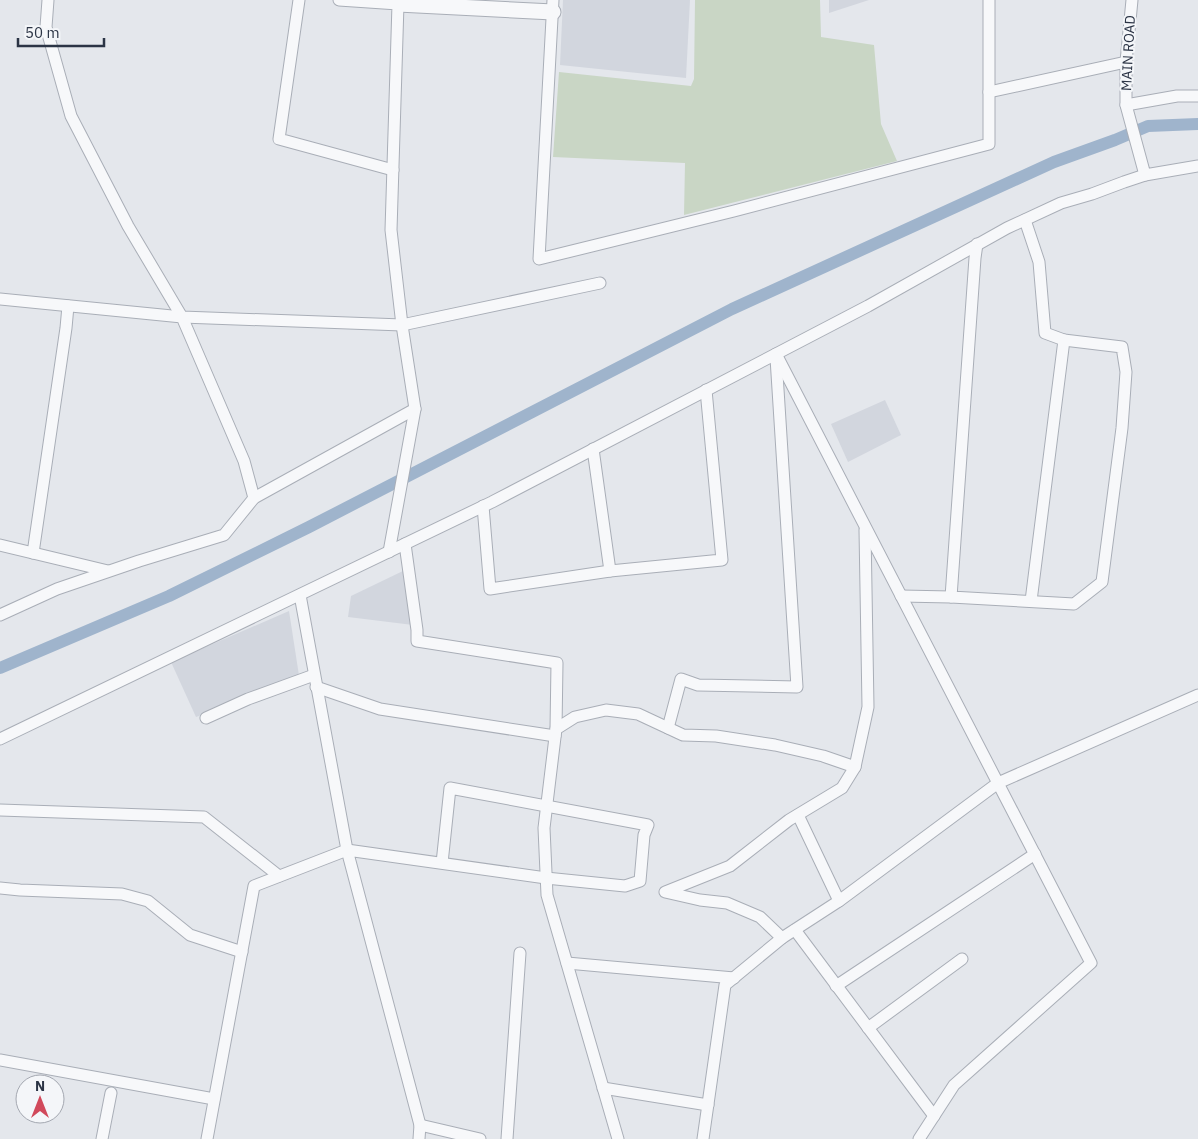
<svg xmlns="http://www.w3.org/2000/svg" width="1198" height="1139" font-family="'IBM Plex Sans',sans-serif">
<rect width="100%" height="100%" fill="#e4e7ec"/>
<!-- built -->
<g fill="#d2d6de">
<path d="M563,0H690L686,78L560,65Z"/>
<path d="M829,0H869L829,13Z"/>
<path d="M885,400L901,435L848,462L831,424Z"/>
<path d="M405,570L413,625L348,617L351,596Z"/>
<path d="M289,611L300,682L196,717L171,662Z"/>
</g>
<!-- green -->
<path fill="#c9d6c5" d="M695,0H820L821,37L874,45L881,124L897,161L684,215L685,163L553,157L559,72L691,86L694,79Z"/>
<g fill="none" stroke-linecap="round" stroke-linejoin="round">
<!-- canal -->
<path stroke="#9fb4cc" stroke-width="12" d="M0,668L169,596L309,527L732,309L1054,162L1115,140L1148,126L1198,124"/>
<!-- minor casing -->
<g stroke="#a9aeb7" stroke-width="13">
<g id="minor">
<path d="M48,0L46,27L71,116L128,226L182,317L402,325L600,283"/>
<path d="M299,0L279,139L393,170"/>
<path d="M553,0L539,259L734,211L989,144V0"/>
<path d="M1132,0L1126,62V105L1145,175L1198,166"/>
<path d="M989,92L1126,62"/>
<path d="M1126,105L1177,96H1198"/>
<path d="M1025,220L1039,262L1045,333L1064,340L1031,601"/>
<path d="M977,244L975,258L951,597L1074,604L1102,582L1122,428L1126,372L1122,347L1064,340"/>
<path d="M0,299L182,317L244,461L254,498"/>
<path d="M776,354L1091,963L954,1085L919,1139"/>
<path d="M593,449L610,571L722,560L706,390"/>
<path d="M483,506L490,589L610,571"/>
<path d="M405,544L417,630V641L557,663L556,729"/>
<path d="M0,545L108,571"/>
<path d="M389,552L415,409"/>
<path d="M33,553L66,328L68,306"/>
<path d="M901,596L951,597"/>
<path d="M0,615L57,589L139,561L224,535L254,498L415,409L402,325L391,230L398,4L339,0"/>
<path d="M316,687L380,709L555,736"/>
<path d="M206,718L248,699L314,675"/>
<path d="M668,728L681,679L698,685L797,687L776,358"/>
<path d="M0,739L492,502L868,306L1007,228L1061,203L1092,194L1124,182L1145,175"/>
<path d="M855,767L868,707L865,530"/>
<path d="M0,810L204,817L279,876"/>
<path d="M798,815L839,901"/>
<path d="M0,888L20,890L122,894L148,901L190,935L242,952"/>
<path d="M795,930L934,1116"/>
<path d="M567,963L734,978"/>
<path d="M836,986L1035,854"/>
<path d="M868,1028L962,959"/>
<path d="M0,1060L214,1099"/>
<path d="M603,1088L708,1105"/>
<path d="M420,1125L480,1139"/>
<path d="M102,1139L111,1093"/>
<path d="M207,1139L254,886L347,850L300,595"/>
<path d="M419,1139L420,1125L347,850L546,878L625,886L640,881L644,835L648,825L450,788L442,863"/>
<path d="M507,1139L520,953"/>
<path d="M618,1139L547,895L544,828L556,729L575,717L606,710L638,714L683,735L716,736L775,745L823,756L855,767L842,788L789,820L730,866L665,892L700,900L727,903L760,917L782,938L839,901L998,783L1198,695"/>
<path d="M703,1139L725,985L782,938"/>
</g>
</g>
<!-- tertiary casing -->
<g stroke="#a9aeb7" stroke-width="17">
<path id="tertiary" d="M399,0L398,4L553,12"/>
</g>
<!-- minor -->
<use href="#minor" stroke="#f7f8fa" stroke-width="11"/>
<!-- tertiary -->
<use href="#tertiary" stroke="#f7f8fa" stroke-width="15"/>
</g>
<g text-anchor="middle" stroke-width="4" stroke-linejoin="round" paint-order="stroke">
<!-- street labels -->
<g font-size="14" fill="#2b3445" stroke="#f4f6f9">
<text transform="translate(1128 53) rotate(-87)" y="5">MAIN ROAD</text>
</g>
</g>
<!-- north arrow -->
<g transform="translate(40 1099)"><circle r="24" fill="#f4f6f9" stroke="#a4a8b1"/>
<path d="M0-4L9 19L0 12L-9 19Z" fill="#d1495b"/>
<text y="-8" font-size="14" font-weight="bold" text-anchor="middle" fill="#2b3445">N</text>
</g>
<!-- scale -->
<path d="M18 38v8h86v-8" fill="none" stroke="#2b3445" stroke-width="2.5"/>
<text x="25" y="38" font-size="15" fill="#2b3445" stroke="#f4f6f9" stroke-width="4" paint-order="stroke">50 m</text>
</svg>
